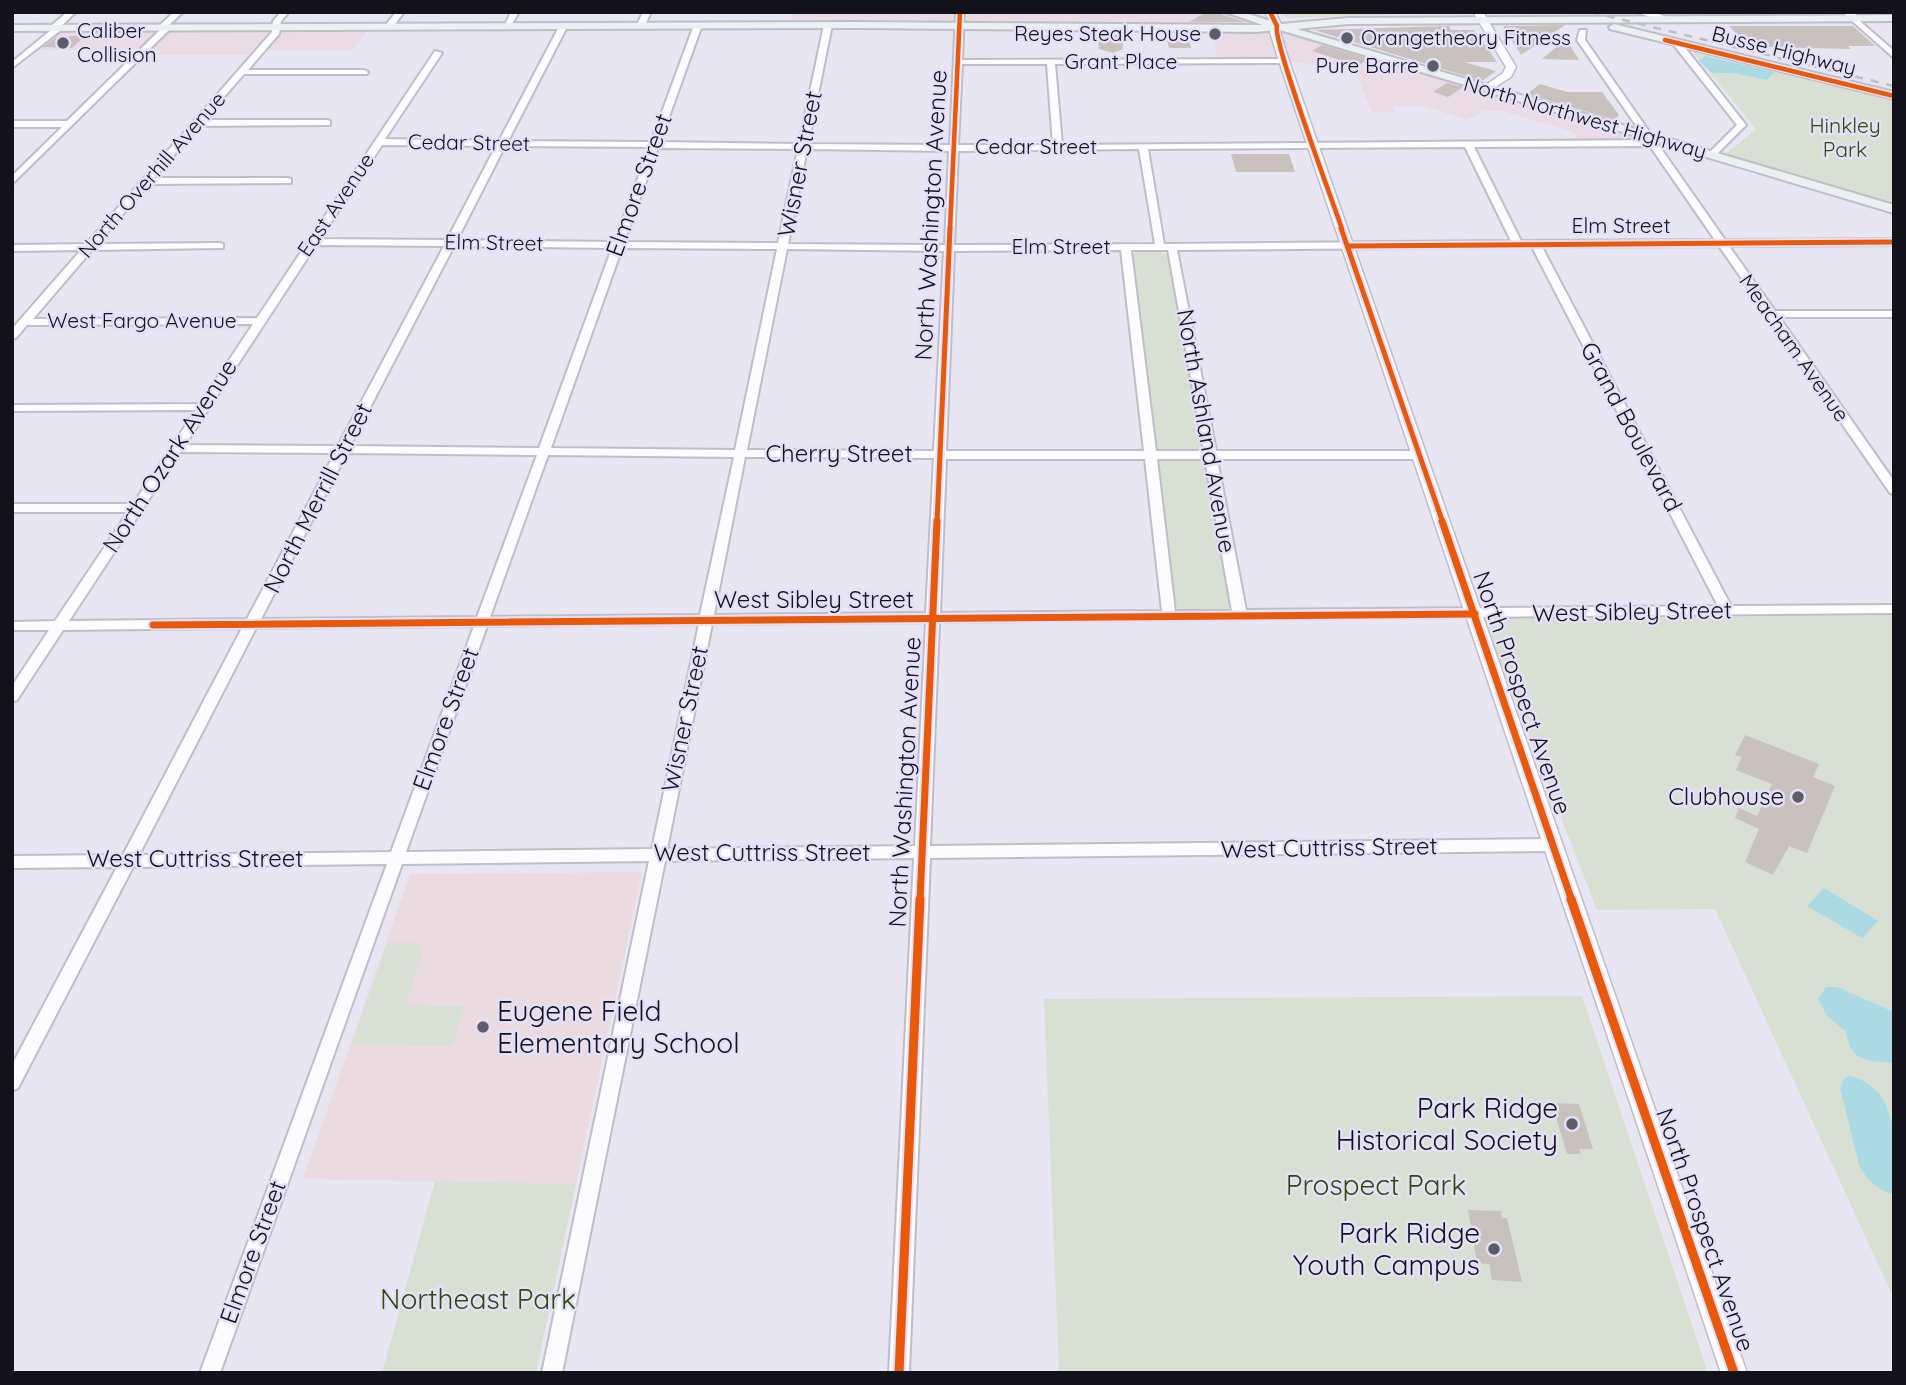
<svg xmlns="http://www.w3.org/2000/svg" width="1906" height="1385" font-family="Quicksand,sans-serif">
<rect width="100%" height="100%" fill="#e8e6f3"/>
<!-- commercial -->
<g fill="#ebdbe4">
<path d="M793,12H1223L1249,22L1239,25L790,22Z"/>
<path d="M368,29L353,50H264L260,55H136L141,50H31L50,31Z"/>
<path d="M1211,32L1293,33L1648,140L1581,144L1573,132L1502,111H1483L1467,120L1424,106H1393L1395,112H1372L1355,71L1291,61L1218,59Z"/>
</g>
<!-- education -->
<path fill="#ebdbe1" d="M642,872L576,1184L303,1179L410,874Z"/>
<!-- green -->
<g fill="#d8e0d3">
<path d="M1277,12H1399L1408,14L1288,18Z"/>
<path d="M1691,50L1894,100V204L1726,154L1756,129Z"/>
<path d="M1159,249L1170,258L1230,605L1225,610L1184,611L1175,606L1132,259V255L1139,250Z"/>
<path d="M1894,615V1299L1715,909L1597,910L1488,630V626L1496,621L1512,619Z"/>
<path d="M387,943H418L422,955L406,1005L465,1006L452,1046L352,1045Z"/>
<path d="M1582,996L1708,1373H1059L1044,999Z"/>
<path d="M435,1181L576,1184L536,1373H382Z"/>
</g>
<!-- water -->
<g fill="#abdae4">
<path d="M1705,56L1774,72L1767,80L1734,73H1712L1699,61Z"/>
<path d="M1824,888L1878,921L1862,938L1807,906Z"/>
<path d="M1826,987H1837L1894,1012V1063C1868,1061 1850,1062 1846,1032L1827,1016L1818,999Z"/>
<path d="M1849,1076C1860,1077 1877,1088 1883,1099C1888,1107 1888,1117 1894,1125V1194C1878,1191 1866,1179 1859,1165L1840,1088L1844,1079Z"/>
</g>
<!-- building -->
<g fill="#c8c1be">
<path d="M1207,12H1214L1245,22H1189Z"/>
<path d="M1565,25L1521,55L1503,26Z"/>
<path d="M1449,26L1451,30H1474L1497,62H1464L1496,71L1482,81L1314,30Z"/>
<path d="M1729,26H1853L1875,46H1848L1851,49L1767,47L1763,42H1745Z"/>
<path d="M1101,35H1117L1122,40L1123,49L1113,53L1099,49L1098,40Z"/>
<path d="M58,36H85L72,48L43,47Z"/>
<path d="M1166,36L1188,37L1191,48H1169Z"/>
<path d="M1566,39L1579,60L1542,59Z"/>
<path d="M1322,45L1369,59L1358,66L1312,51Z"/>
<path d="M1447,83L1463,87L1448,97L1433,92Z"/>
<path d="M1540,84L1567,92H1602L1619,115L1615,120L1527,94Z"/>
<path d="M1231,154H1289L1295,172H1236Z"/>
<path d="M1745,735L1819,764L1813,777L1835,786L1807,853L1789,846L1773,875L1745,862L1759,829L1735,818L1739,808L1757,816L1772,784L1736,770L1742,757L1735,755Z"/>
<path d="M1552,1103L1579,1104L1593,1149H1579L1581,1154H1567Z"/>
<path d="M1468,1210L1501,1211L1502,1218H1507L1522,1282L1492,1280L1489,1264L1477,1263Z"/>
</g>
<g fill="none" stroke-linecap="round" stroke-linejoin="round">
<!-- minor casing -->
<g stroke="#bfbdc8" stroke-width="4">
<g id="minor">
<path d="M67,12H76L61,26V30L12,68V62L51,30V26Z"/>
<path d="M174,12H183L169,25L170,29L12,184V176L62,127H12V121H67L161,29L160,25Z"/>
<path d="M281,12H289L281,21L279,34L248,70H364L368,72L367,74H244L204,120H327L330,121V125L199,126L154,178H288L291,179V183L149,184L97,244L220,243L223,244V248L92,250L33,319L257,318L435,51L442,53L385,139L499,141L560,25L564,23L568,25L508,141L651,142L694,25L698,23L702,25L660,142L799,144L824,25L828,23L832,25L808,144L950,145L956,12H964L962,60L1284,59L1288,61L1284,63L1055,64L1062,145L1646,140L1577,40L1580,30H1586L1585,40L1725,240L1894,239V245L1729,246L1775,311H1894V317H1779L1894,481V494L1890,493L1768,317L1765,316V312L1719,246L1542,247L1731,606L1894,605V613L939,622L930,846L1554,839L1559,841L1562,845L1559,849L1554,851L930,858L909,1373H889L914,858L665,861L562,1373H542L649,861L402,864L220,1373H200L387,864L133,867L18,1088L12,1091V1065L117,867L12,868V856L123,855L242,628L63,630L17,700L12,702V686L49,630H12V622L55,621L128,512H12V504H133L196,410L12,411V405L200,404L253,324L27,325L16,338L12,339V329L81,250L12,251V245L86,244L272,32L273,21ZM962,64H1047L1053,145H958ZM382,145L496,146L447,240L320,239ZM505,146L649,147L615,242L457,240ZM1650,146L1715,240L1521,241L1474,147ZM1465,147L1511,241L1164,244L1148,149ZM658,148L798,149L778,243L624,242ZM807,149L949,151L945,245L788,244ZM1139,149L1155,244L954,245L958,151ZM316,245L444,246L338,446L185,445ZM454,246L612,248L539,448L350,446ZM1532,247L1718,606L1246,610L1217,459H1419L1425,455L1419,451H1216L1177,250ZM622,248L777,249L735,450L551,448ZM787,249L944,251L934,451L747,450ZM1121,250L1144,451H946L954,251ZM1131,250H1168L1204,451H1156ZM180,452L335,453L247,619L69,621ZM347,453L537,455L477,617L261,619ZM548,455L734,457L700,615L490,617ZM745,457L934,458L926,613L714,615ZM946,459H1145L1162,611L940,613ZM1157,459H1205L1232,611H1175ZM926,622L915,846L667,849L712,624ZM699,624L652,849L406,852L487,626ZM474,626L391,852L139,855L256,628Z"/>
<path d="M396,12H404L392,28H386L385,26Z"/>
<path d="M511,12H519L510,27H504Z"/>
<path d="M643,12H651L645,25L641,27L637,25Z"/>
<path d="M1854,16L1894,51V58L1851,20L1850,18Z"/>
<path d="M1673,40H1679L1746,125L1714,157L1707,155L1737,125L1673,44Z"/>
</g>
</g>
<!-- tertiary casing -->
<g stroke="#bfbdc8" stroke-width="3">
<g id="tertiary">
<path d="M1265,12H1275L1282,26L1280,32L1289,61L1747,1373H1721L1279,61L1270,32L1272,26Z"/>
<path d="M1473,12H1483L1516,67L1511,77L1487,92L1482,89L1483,87L1503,73L1506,67Z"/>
<path d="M1634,12H1652L1673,19L1668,22Z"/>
<path d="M1843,12H1854L1859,18L1851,20Z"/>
</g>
</g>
<!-- secondary casing -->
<g stroke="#bfbdc8" stroke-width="4">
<g id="secondary">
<path d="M1225,12H1242L1281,24L1348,18L1894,15V21L1348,24L1297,29L1894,205V213L1280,30L1255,32L856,28L12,31V25L856,22L1263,25Z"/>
<path d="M1614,24L1894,92V99L1610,29L1609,27Z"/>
</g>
</g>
<!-- minor -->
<use href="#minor" fill="#fcfbfd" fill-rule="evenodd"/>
<!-- tertiary -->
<use href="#tertiary" fill="#fcfbfd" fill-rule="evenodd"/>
<!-- secondary -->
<use href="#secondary" fill="#ebf0f2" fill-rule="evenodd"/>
<!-- rail -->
<path stroke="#bebdc0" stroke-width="2.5" stroke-dasharray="8 8" stroke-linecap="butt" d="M1591,12L1894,86"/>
<!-- cycleway-far3 casing -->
<g stroke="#e5e0f9" stroke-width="7">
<g id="cycleway-far3">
<path d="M1270,12L1277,26C1272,40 1333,202 1342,229"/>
<path d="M1665,40L1894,96"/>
<path d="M950,229L960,12"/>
</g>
</g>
<!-- cycleway-far2 casing -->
<g stroke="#e5e0f9" stroke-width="9">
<g id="cycleway-far2">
<path d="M1341,228L1443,523"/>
<path d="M1349,246L1894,242"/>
<path d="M937,523L950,228"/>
</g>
</g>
<!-- cycleway-far1 casing -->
<g stroke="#e5e0f9" stroke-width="11">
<g id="cycleway-far1">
<path d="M1442,521L1572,901"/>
<path d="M153,625L1475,614"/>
<path d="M920,901L937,521"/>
</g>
</g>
<!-- cycleway casing -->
<g stroke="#e5e0f9" stroke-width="13">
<g id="cycleway">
<path d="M1571,899L1734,1373"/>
<path d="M899,1373L920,899"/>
</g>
</g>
<!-- cycleway-far3 -->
<use href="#cycleway-far3" stroke="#e8590c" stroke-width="4.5"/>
<!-- cycleway-far2 -->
<use href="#cycleway-far2" stroke="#e8590c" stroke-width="5"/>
<!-- cycleway-far1 -->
<use href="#cycleway-far1" stroke="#e8590c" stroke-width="7"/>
<!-- cycleway -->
<use href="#cycleway" stroke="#e8590c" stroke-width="9"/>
</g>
<!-- markers -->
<g fill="#5e5c65" stroke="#e5e0f9" stroke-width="2.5">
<circle cx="1215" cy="34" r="7"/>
<circle cx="1347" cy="38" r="7"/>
<circle cx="63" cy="43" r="7"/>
<circle cx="1433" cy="66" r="7"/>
<circle cx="1798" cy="797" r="7"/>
<circle cx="483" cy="1027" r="7"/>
<circle cx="1572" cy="1124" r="7"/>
<circle cx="1494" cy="1249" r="7"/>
</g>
<g text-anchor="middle" stroke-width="5" stroke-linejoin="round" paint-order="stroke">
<!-- far-poi labels -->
<g font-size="21" fill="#131119" stroke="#e5e0f9" text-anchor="start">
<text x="77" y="38">Caliber<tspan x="77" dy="24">Collision</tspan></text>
<text x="1201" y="41" text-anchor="end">Reyes Steak House</text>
<text x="1361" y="45">Orangetheory Fitness</text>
<text x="1419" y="73" text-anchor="end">Pure Barre</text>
</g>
<!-- far-street labels -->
<g font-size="21" fill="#131119" stroke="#e5e0f9">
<text transform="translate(1784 51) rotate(14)" y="7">Busse Highway</text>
<text x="1121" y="69">Grant Place</text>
<text transform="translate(1585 118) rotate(16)" y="7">North Northwest Highway</text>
<text transform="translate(469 143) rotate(1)" y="7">Cedar Street</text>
<text x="1036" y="154">Cedar Street</text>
<text transform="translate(152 175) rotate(-49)" y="7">North Overhill Avenue</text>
<text transform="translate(336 205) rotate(-56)" y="7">East Avenue</text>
<text x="1621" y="233">Elm Street</text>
<text transform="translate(494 243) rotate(1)" y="7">Elm Street</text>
<text x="1061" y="254">Elm Street</text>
<text x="142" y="328">West Fargo Avenue</text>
<text transform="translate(1794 348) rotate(55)" y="7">Meacham Avenue</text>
</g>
<!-- far-park labels -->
<g font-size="21" fill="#304a00" stroke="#e5e0f9">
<text x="1845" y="133">Hinkley<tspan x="1845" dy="24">Park</tspan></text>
</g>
<!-- street labels -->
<g font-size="24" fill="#131119" stroke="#e5e0f9">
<text transform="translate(800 164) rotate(-79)" y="8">Wisner Street</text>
<text transform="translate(639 185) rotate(-70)" y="8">Elmore Street</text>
<text transform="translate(931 215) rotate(-87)" y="8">North Washington Avenue</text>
<text transform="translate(1631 427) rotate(62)" y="8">Grand Boulevard</text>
<text transform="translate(1206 431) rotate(80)" y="8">North Ashland Avenue</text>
<text x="839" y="462">Cherry Street</text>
<text transform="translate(170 456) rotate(-57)" y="8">North Ozark Avenue</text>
<text transform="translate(318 498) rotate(-63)" y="8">North Merrill Street</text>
<text x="814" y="608">West Sibley Street</text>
<text transform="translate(1632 612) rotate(-1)" y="8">West Sibley Street</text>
<text transform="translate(1522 693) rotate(71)" y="8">North Prospect Avenue</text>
<text transform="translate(446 719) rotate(-70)" y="8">Elmore Street</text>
<text transform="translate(685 719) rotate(-78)" y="8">Wisner Street</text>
<text transform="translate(905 782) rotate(-87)" y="8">North Washington Avenue</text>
<text transform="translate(1329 848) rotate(-1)" y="8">West Cuttriss Street</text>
<text x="762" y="861">West Cuttriss Street</text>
<text x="195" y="867">West Cuttriss Street</text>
<text transform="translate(1705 1230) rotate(71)" y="8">North Prospect Avenue</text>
<text transform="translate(253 1252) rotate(-70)" y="8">Elmore Street</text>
</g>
<!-- poi labels -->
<g font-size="24" fill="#131119" stroke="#e5e0f9" text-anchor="end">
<text x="1784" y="805">Clubhouse</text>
</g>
<!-- near-poi labels -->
<g font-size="28" fill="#131119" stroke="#e5e0f9" text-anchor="end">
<text x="497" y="1021" text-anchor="start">Eugene Field<tspan x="497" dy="32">Elementary School</tspan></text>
<text x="1558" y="1118">Park Ridge<tspan x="1558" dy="32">Historical Society</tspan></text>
<text x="1480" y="1243">Park Ridge<tspan x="1480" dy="32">Youth Campus</tspan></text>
</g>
<!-- near-park labels -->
<g font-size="28" fill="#304a00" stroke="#e5e0f9">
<text x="1376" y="1195">Prospect Park</text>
<text x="478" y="1309">Northeast Park</text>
</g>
</g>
<!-- border -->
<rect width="1906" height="1385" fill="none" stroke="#131119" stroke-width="28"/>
</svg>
